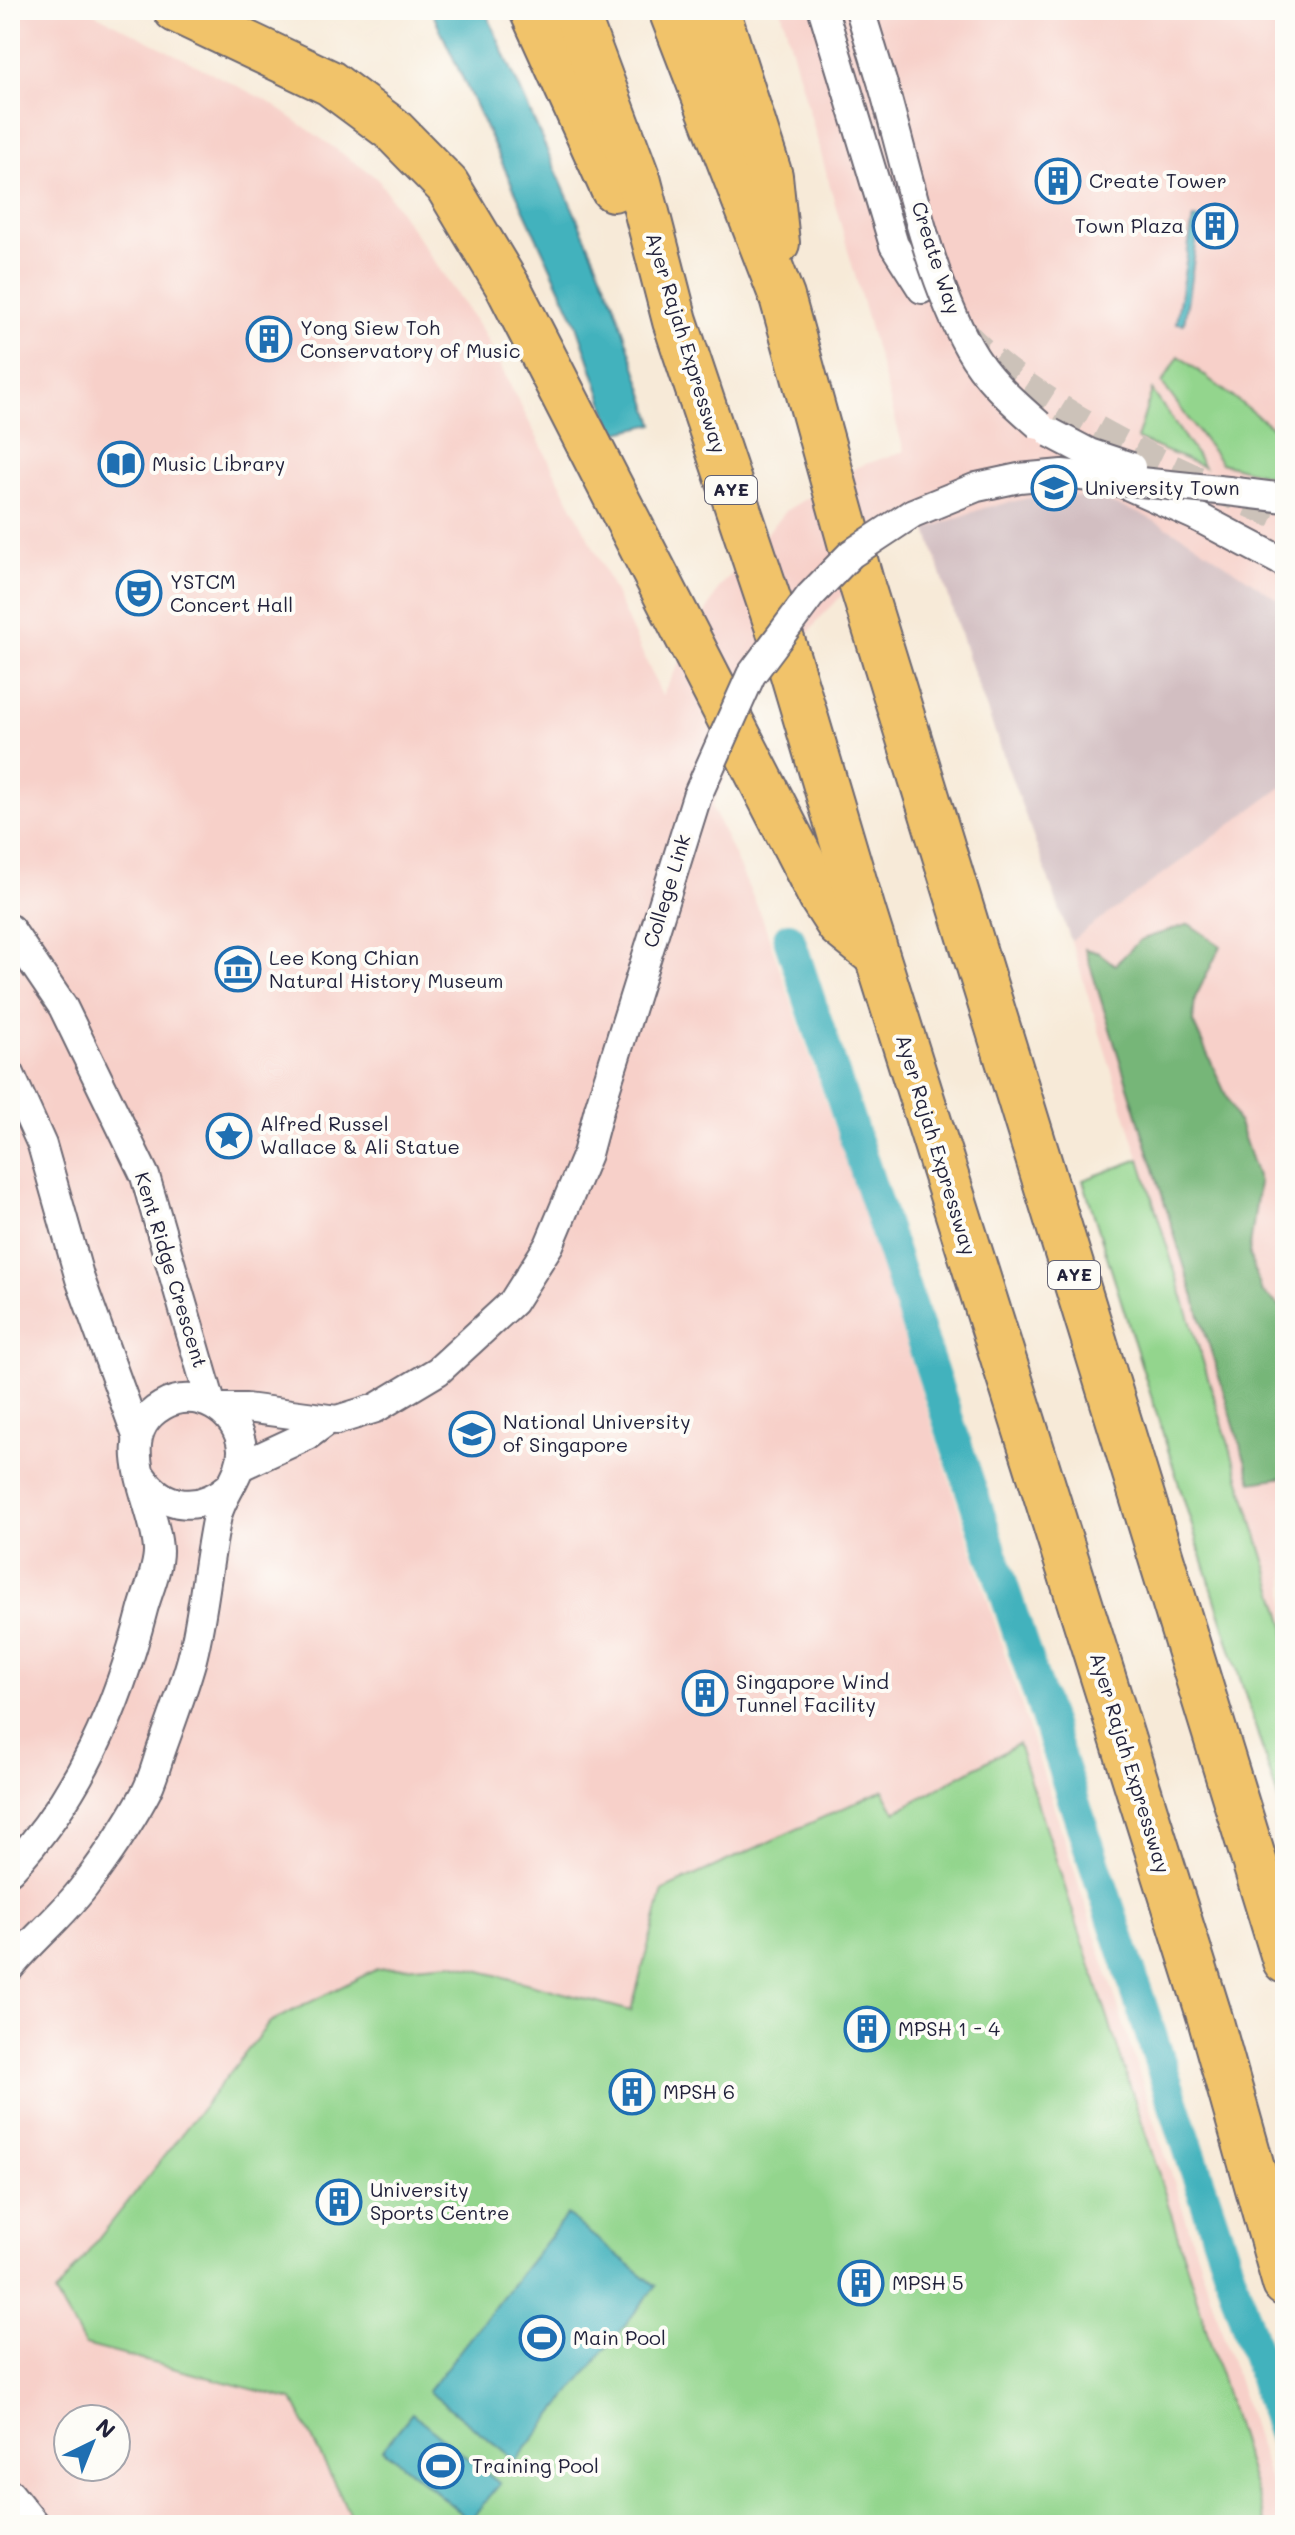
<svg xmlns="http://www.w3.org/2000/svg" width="1295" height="2535" font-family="Mali,sans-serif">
<rect width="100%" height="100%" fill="#fdfcf7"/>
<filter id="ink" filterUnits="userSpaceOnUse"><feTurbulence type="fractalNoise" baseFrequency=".0125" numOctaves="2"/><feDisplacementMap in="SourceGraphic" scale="16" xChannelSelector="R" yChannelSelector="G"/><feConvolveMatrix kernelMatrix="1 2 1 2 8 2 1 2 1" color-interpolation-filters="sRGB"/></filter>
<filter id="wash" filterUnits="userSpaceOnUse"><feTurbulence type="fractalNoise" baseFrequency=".006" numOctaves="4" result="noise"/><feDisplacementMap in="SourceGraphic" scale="32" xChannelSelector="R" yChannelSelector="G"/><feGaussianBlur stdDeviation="1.8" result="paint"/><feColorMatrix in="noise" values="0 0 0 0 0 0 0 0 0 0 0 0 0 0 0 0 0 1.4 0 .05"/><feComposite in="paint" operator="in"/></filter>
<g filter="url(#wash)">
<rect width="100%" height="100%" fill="#f7ead8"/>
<!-- built -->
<path fill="#f7d0c9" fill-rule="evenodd" d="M10,10H87L269,102L377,178L484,334L600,560L662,696L719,588L787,510L857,467L904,451L781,10H1285V1625L1071,941L968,658L927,530L883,552L820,618L761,698L712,807L762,917L867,1223L1284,2525H10ZM68,2419H116V2467H68Z"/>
<!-- industrial -->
<path fill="#d2bec1" d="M1070,496L1105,501L1143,515L1187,538L1285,604V785L1071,941L968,658L927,529L984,508L1029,498Z"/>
<!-- green -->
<g fill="#93d58d" stroke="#5a7c64" stroke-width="2">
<path d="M1179,356L1285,437V480L1221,463L1162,383Z"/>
<path d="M1152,390L1201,462L1204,467L1137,439Z"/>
<path d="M1140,1159L1285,1625V1821L1083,1180Z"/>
<path d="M1018,1744L1157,2168L1266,2525H422L412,2516L392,2525H355L293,2400L85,2345L55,2294L270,2022L377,1969L451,1963L631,2011L663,1890L883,1790L895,1812Z"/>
</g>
<!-- forest -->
<path fill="#76b678" stroke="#4c6c5a" stroke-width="2" d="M1189,924L1221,946L1195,998L1193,1022L1240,1126L1259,1182L1249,1254L1262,1292L1285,1310V1477L1252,1482L1085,949L1099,953L1115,965L1140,940Z"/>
<!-- water -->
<g fill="#42b2bd" stroke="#326a7c" stroke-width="2">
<path d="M431,10H485L614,302L654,424L614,433L576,322Z"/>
<path d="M1193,218L1200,219L1184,324L1176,323Z"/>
<path d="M567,2215L656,2286L516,2461L428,2391Z"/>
<path d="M412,2413L500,2484L470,2520L383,2449Z"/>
</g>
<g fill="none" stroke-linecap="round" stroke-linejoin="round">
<!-- canal -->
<path stroke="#42b2bd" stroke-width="32" d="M789,938L1285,2441"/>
</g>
</g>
<g filter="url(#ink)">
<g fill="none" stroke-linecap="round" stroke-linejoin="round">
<!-- minor-tunnel -->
<path stroke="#ccc2b9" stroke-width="28" stroke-dasharray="28 14" stroke-linecap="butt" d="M962,331C1042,416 1181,472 1285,519"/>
<!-- minor casing -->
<g stroke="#6d6872" stroke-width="32">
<g id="minor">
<path d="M823,10L894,245L922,289"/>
<path d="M860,10L883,85"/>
<path d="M1118,481L1196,516L1285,563"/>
<path d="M1228,491L1285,498"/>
<path d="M10,929L63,1007L145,1176L211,1403"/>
<path d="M10,1074L42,1145L80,1279L137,1436"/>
<path d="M218,1408H246L337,1420L376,1408L438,1371L513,1302L549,1245L587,1154L599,1109"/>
<path d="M241,1466L308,1435L327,1421"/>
<path d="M142,1477C165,1510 200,1512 230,1486"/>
<path d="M10,1870C80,1795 118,1707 143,1609C148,1591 158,1569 158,1551C157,1506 108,1437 162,1406C195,1386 239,1410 242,1449C243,1474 223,1492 217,1516C207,1563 204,1612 192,1659C184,1688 173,1717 163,1745C157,1761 153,1781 144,1796C127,1827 105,1859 84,1887C62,1916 33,1939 10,1967"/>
<path d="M10,2494L35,2525"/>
</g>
</g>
<!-- motorway casing -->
<g stroke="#6d6872" stroke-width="48">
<g id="motorway">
<path d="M176,10L330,83L392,129L447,185L507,285L821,897L839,925L875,954"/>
<path d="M532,10L613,189"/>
<path d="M575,10L639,182L675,321L788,658L863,911L1209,2015L1285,2284"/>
<path d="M671,10L782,297L863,589L1285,1961"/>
<path d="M717,10L770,176L777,243"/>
</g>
</g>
<!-- minor -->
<use href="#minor" stroke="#fff" stroke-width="28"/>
<!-- motorway -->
<use href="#motorway" stroke="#f1c36a" stroke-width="44"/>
<!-- minor-bridge casing -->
<g stroke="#6d6872" stroke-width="32" stroke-linecap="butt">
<g id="minor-bridge">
<path d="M883,85C907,168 927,273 969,348C986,379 1013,402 1039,425"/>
<path d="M1051,433L1089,453L1131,467"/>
<path d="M599,1109L697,796L751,675L810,596L851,554L913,513L977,487L1019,478L1062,474L1228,491"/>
</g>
</g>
<!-- minor-bridge -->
<use href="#minor-bridge" stroke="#fff" stroke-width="28"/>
</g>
</g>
<!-- icons -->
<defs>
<g id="building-ring" transform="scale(2.3)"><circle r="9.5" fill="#fdfcf7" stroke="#1f6fb2" stroke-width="1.5"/><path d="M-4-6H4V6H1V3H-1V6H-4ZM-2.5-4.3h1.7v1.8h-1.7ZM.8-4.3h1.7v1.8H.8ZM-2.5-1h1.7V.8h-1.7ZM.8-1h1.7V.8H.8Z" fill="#1f6fb2"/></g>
<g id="library-ring" transform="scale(2.3)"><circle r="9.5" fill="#fdfcf7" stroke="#1f6fb2" stroke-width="1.5"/><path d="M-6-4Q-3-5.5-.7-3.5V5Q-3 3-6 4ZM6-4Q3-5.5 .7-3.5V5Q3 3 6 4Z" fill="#1f6fb2"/></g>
<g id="university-ring" transform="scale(2.3)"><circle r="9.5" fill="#fdfcf7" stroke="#1f6fb2" stroke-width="1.5"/><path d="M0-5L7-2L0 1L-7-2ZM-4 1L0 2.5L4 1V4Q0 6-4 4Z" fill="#1f6fb2"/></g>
<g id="theatre-ring" transform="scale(2.3)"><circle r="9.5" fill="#fdfcf7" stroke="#1f6fb2" stroke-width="1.5"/><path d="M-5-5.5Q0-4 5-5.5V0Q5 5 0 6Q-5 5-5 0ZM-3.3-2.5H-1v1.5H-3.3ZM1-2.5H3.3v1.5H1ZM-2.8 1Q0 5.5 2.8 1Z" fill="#1f6fb2"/></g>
<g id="museum-ring" transform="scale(2.3)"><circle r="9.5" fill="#fdfcf7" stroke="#1f6fb2" stroke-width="1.5"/><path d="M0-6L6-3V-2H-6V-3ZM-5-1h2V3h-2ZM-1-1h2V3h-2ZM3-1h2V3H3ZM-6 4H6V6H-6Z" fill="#1f6fb2"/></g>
<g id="sight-ring" transform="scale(2.3)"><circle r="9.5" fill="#fdfcf7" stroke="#1f6fb2" stroke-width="1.5"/><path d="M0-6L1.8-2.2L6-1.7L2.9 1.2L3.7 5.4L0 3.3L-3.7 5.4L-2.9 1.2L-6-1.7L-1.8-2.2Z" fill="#1f6fb2"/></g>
<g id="stadium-ring" transform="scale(2.3)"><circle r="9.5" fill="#fdfcf7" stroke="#1f6fb2" stroke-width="1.5"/><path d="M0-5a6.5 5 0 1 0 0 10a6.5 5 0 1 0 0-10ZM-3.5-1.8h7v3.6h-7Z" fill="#1f6fb2"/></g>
</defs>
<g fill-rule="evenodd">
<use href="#building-ring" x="1058" y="181"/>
<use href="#building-ring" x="1215" y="226"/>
<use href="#building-ring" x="269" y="339"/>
<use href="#library-ring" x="121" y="464"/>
<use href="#university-ring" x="1054" y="488"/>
<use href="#theatre-ring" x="139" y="593"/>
<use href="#museum-ring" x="238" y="969"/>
<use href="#sight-ring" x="229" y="1136"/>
<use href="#university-ring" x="472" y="1434"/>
<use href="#building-ring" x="705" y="1693"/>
<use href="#building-ring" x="867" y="2029"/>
<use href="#building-ring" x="632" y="2092"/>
<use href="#building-ring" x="339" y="2202"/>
<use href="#building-ring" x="861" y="2283"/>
<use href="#stadium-ring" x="542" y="2338"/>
<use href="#stadium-ring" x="441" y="2466"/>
</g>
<g text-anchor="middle" stroke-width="8" stroke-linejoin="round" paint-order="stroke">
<!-- shield labels -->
<g fill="#fdfcf7" stroke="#646373" stroke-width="2">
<rect x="705" y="476" width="52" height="28" rx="6"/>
<rect x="1048" y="1261" width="52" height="28" rx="6"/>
</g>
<g font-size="18" font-weight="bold" fill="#22223b">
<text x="731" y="496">AYE</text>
<text x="1074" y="1281">AYE</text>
</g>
<!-- poi labels -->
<g font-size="20" fill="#22223b" stroke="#fdfcf7" text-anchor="start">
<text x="1089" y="188">Create Tower</text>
<text x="1184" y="233" text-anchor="end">Town Plaza</text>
<text x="300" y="335">Yong Siew Toh<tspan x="300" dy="23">Conservatory of Music</tspan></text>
<text x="152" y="471">Music Library</text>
<text x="1085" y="495">University Town</text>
<text x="170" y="589">YSTCM<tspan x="170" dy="23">Concert Hall</tspan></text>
<text x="269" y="965">Lee Kong Chian<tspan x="269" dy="23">Natural History Museum</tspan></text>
<text x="260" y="1131">Alfred Russel<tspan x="260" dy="23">Wallace &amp; Ali Statue</tspan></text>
<text x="503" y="1429">National University<tspan x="503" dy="23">of Singapore</tspan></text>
<text x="736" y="1689">Singapore Wind<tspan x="736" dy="23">Tunnel Facility</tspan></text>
<text x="898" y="2036">MPSH 1 - 4</text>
<text x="663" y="2099">MPSH 6</text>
<text x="370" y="2197">University<tspan x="370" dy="23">Sports Centre</tspan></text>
<text x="892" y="2290">MPSH 5</text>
<text x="573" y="2345">Main Pool</text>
<text x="472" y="2473">Training Pool</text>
</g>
<!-- street labels -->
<g font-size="20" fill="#22223b" stroke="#fdfcf7">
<text transform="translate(936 258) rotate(72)" y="7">Create Way</text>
<text transform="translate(686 343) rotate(73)" y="7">Ayer Rajah Expressway</text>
<text transform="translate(667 891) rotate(-73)" y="7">College Link</text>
<text transform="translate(936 1145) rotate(73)" y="7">Ayer Rajah Expressway</text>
<text transform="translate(171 1270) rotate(73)" y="7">Kent Ridge Crescent</text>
<text transform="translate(1130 1763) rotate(73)" y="7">Ayer Rajah Expressway</text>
</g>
</g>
<!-- margin -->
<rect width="1295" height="2535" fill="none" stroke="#fdfcf7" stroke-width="40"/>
<!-- north arrow -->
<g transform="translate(92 2443) rotate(43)"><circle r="38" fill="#fdfcf7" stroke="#a5a5ac" stroke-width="2"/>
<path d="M0-6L14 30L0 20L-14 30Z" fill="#1f6fb2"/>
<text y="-12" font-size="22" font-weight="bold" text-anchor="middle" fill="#22223b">N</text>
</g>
</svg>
